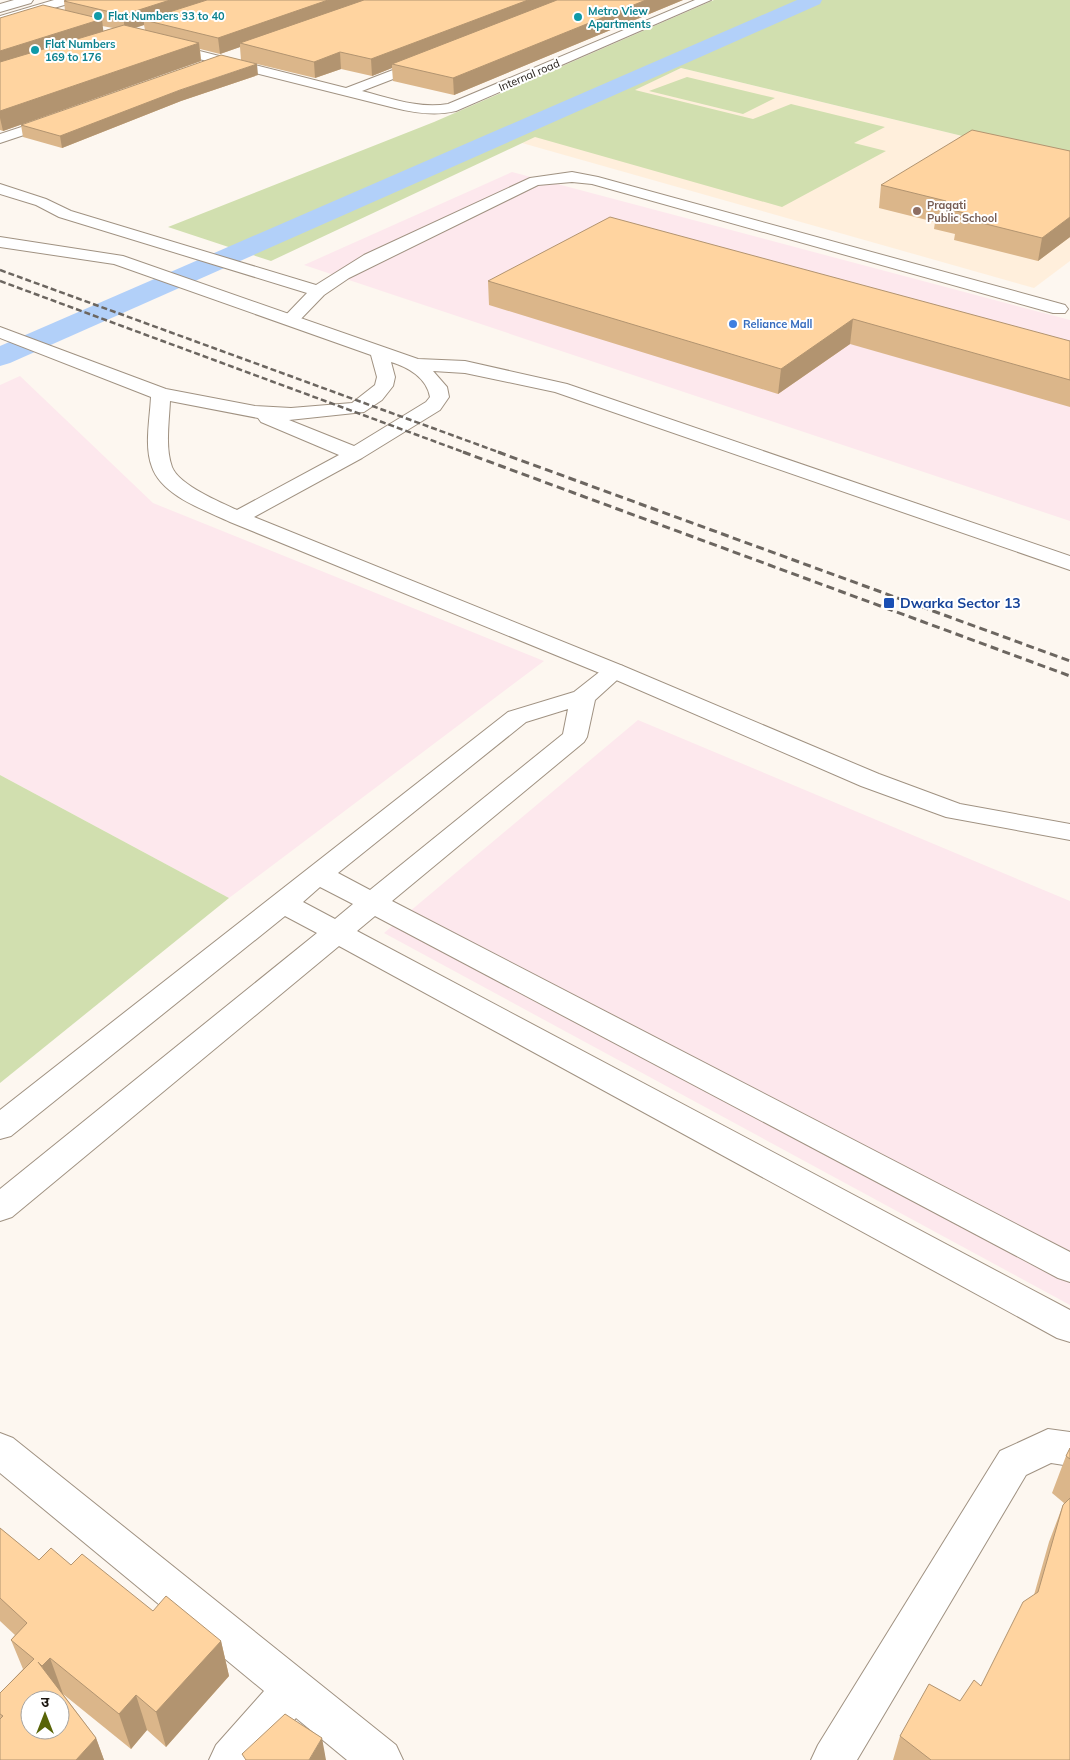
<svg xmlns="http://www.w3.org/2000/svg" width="1070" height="1760" font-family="Mulish,'Noto Sans Devanagari',sans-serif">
<rect width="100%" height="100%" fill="#fdf7f0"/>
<!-- commercial -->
<g fill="#fde8ed">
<path d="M512,172L1070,320V521L304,265Z"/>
<path d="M20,376L153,503L544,661L229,898L0,775V385Z"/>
<path d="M638,720L1070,901V1305L384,933Z"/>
</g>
<!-- built -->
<path fill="#ffefdc" d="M681,68L1070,162V261L1034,288L522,143Z"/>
<!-- green -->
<g fill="#d1dfaf">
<path d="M714,0H1070V162L681,68L635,90L753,119L791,104L885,127L854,143L886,151L782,207L535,137L271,261L168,227L434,122Z"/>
<path d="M687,77L775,98L743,114L649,91Z"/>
<path d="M0,775L229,898L0,1083Z"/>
</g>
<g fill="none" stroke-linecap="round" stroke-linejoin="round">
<!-- canal -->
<path fill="#b2d0f9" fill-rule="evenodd" d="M797,0H822L820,4L10,363L0,366V346Z"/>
<!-- street casing -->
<g stroke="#a09282" stroke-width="2">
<g id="street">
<path d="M54,0H73L71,3L0,24V16Z"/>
<path d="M695,0H711L456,111C435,116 415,113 395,108L159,49L158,46L164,42L346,88L427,57L432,58L434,61L432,64L362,91C390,98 418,109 448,104Z"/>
<path d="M58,115L65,119L63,122L0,143V134Z"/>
<path d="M572,172L598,177L1065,305L1068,309L1065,313H1053L592,184L572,182L538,185L349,278L324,295L296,324H284L281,320L307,293L59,217L36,205L0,194V184L46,199L71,211L316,285L364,255L530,178Z"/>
<path d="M615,664L623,666L627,671L595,700L587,737L584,742L392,901L1070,1252V1282L1058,1278L375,916L357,931L1070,1310V1342L1057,1338L339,946L12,1217L0,1221V1189L317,933L285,916L11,1136L0,1139V1110L508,712L574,692L607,666ZM568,709L563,734L370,890L338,873L526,722ZM320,887L353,904L335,919L303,902Z"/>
<path d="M1048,1429L1070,1432V1466L1051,1463L1026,1475L857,1760H811L818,1745L1000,1451Z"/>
<path d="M0,1433L13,1438L396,1745L403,1760H347L296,1718L259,1760H209L216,1745L264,1691L0,1473Z"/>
</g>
</g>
<!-- secondary casing -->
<g stroke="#a09282" stroke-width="2">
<g id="secondary">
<path d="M14,0H33L31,3L0,12V4Z"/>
<path d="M0,237L123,256L418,359L465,361L567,384L1070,556V570L555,392L465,373L433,371L447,387L449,397L440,410L362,458L254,517L623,666L879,774L960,804L1070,824V840L946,817L861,786L607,676L230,522C205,510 162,496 152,467C144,446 150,419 151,397L0,338V327L166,389L255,406L291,408L352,403L375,385L377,377L371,355L114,264L0,247ZM391,362C408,367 427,378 430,397L426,402L354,446L289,420L364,412L382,400L393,386L395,377ZM170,401L258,418L261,422L339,455L237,510C220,502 179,485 172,467C165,448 169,422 170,401Z"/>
</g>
</g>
<!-- street -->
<use href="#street" fill="#fff" fill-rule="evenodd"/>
<!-- secondary -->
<use href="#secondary" fill="#fff" fill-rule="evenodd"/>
<!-- rail-far1 -->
<g stroke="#6c6660" stroke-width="2.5" stroke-dasharray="6 3" stroke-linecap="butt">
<path d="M0,270L501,453"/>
<path d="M0,281L466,453"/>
</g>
<!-- rail -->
<g stroke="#6c6660" stroke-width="3" stroke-dasharray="8 4.5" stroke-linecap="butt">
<path d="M463,452L1070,676"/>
<path d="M498,452L1070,661"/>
</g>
</g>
<!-- wall -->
<g fill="#dbb68a" fill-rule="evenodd">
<path d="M683,0L454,95L393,81L392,68L372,76L341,69L315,78L241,60L240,47L220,54L200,49L201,61L3,131L0,130V18L65,11L64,1ZM144,25L145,30L135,28ZM102,26L113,28L103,31Z"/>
<path d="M258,75L181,101L62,148L23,137L21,125Z"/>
<path d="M1070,151V237L1038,261L954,240L955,234L934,229L935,222L879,208L881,185Z"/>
<path d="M488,281L1070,341V407L850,344L778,394L489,305Z"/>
<path d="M1070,1448V1760H893L900,1736L960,1701L981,1686L1034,1595L1049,1542L1063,1505L1064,1503L1052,1493L1066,1456Z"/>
<path d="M0,1528L39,1560L71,1565L153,1611L221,1641L229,1676L166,1747L147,1730L131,1749L63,1694L96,1738L104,1760H0V1693L23,1669L11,1640L15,1635L0,1621Z"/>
</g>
<!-- shaded-wall -->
<g fill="#b29470">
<path d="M170,0H221L144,20V25L125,31L123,15Z"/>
<path d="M328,0H374L240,43V47L220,54L218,38Z"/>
<path d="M528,0H569L392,64V68L372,76L371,59Z"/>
<path d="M646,0H683L454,95L453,78Z"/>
<path d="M102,19L104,37L0,71V51Z"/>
<path d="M199,43L201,61L3,131L0,118V111Z"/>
<path d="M340,52L341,69L315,78L314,62Z"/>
<path d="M257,64L258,75L181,101L62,148L60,136L180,90Z"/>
<path d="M1070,217V237L1038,261L1042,238Z"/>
<path d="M853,319L850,344L778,394L781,369Z"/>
<path d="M221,1641L229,1676L166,1747L156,1712Z"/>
<path d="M50,1658L63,1694L57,1700H55L42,1666Z"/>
<path d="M136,1695L147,1730L131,1749L119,1714Z"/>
<path d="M96,1738L104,1760H76Z"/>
<path d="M322,1738L326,1760H309Z"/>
</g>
<!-- building -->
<g fill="#ffd4a0" stroke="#b29470" fill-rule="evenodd">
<path d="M67,0H170L123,15L64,1Z"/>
<path d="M207,0H328L218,38L144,20Z"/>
<path d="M364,0H528L371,59L340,52L314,62L240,43Z"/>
<path d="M557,0H646L453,78L392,64Z"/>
<path d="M43,5L102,19L0,51V18Z"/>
<path d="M124,25L199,43L0,111V62Z"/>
<path d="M221,55L257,64L180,90L60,136L21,125Z"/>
<path d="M972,130L1070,151V217L1042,238L958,217L964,213L937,206L946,201L881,185Z"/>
<path d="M610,217L1070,341V380L853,319L781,369L488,281Z"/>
<path d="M1070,1448V1459L1066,1456Z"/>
<path d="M1070,1498V1760H931L900,1736L929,1684L960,1701L974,1680L981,1686L1023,1602L1038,1592L1063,1505Z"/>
<path d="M0,1528L39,1560L51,1548L71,1565L82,1554L153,1611L166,1596L221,1641L156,1712L136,1695L119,1714L50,1658L42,1666L38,1662L96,1738L76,1760H0V1719L3,1716L0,1714V1693L34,1659L11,1640L27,1623L0,1598ZM30,1700H60V1730H30Z"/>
<path d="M285,1714L322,1738L309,1760H246L242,1754Z"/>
</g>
<!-- markers -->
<g fill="#0f9aa8" stroke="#fff" stroke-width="2">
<circle cx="98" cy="16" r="5"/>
<circle cx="578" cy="17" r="5"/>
<circle cx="35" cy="50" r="5"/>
</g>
<circle fill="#8d6e63" stroke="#fff" stroke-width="2" cx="917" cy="211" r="5"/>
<circle fill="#3f7fe0" stroke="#fff" stroke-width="2" cx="733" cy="324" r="5"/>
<rect fill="#1a4fb4" stroke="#fff" stroke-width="2" x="883" y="597" width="12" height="12" rx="2.5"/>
<g text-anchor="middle" stroke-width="4" stroke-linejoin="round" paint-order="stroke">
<!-- far-culture labels -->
<g font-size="11" font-weight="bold" fill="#0d838f" stroke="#fff" text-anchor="start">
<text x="588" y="15">Metro View<tspan x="588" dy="13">Apartments</tspan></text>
<text x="108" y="20">Flat Numbers 33 to 40</text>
<text x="45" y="48">Flat Numbers<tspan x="45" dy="13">169 to 176</tspan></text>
</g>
<!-- far-street labels -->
<g font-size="11" fill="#1d1812" stroke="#fff">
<text transform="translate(529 75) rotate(-23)" y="4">Internal road</text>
</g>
<!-- far-education labels -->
<g font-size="11" font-weight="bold" fill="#785e54" stroke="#fff" text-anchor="start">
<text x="927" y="209">Pragati<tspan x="927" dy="13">Public School</tspan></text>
</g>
<!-- far-shop labels -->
<g font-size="11" font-weight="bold" fill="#366cbe" stroke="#fff" text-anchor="start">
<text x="743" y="328">Reliance Mall</text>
</g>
<!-- transit labels -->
<g font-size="14" font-weight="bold" fill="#164399" stroke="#fff" text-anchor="start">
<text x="900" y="608">Dwarka Sector 13</text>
</g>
</g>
<!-- north arrow -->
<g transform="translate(45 1715)"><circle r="24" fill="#ffffff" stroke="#a5a3a0"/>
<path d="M0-4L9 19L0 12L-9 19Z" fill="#586407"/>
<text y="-8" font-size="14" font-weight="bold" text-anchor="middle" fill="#1d1812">उ</text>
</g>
</svg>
